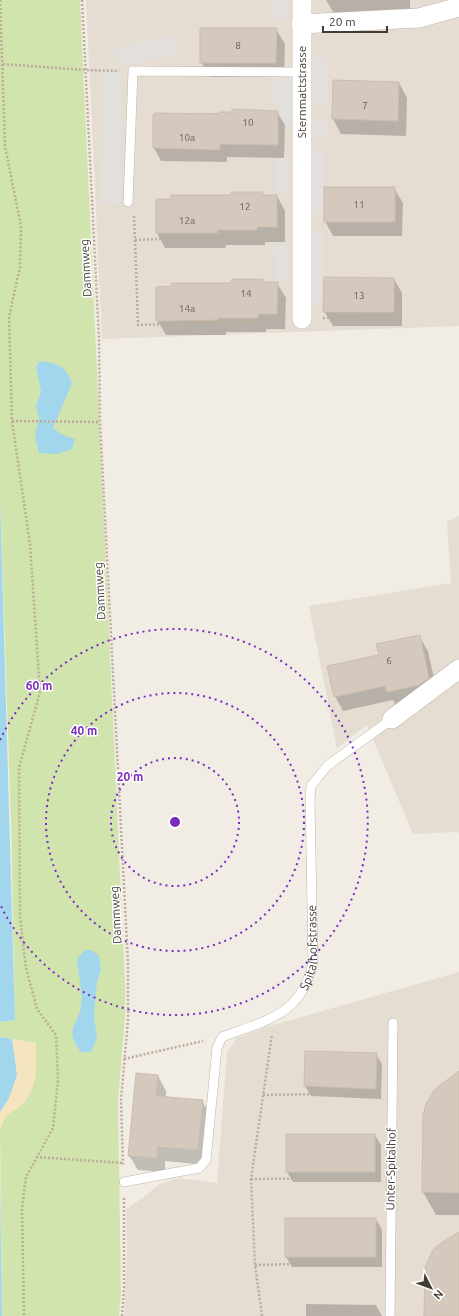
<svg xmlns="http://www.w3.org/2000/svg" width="459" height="1316" font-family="Ubuntu,sans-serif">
<rect width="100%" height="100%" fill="#f1ece4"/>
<!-- residential -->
<g fill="#e5ddd2">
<path d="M86,0H459V326L102,339Z"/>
<path d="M459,516V835L458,832L413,834L367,725L337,748L309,606L451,583L447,522Z"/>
<path d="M459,972V1316H124L127,1252L126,1210L160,1184L179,1178L217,1183L227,1052L237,1038L266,1027Z"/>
</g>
<!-- green -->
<path fill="#d1e4ae" d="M0,0H80L125,983V1017L118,1101L121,1293L119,1316H2L0,1129L5,1116L24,1103L36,1068V1043L0,1037V1022L15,1020L11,822L0,496Z"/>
<!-- sand -->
<path fill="#f5e4c0" d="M12,1039L36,1043C36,1063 39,1087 24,1102C12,1116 8,1108 0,1129V1112L9,1098L17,1075Z"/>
<!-- parking -->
<g fill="#e2dfdc">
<path d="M274,0H288L289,18L274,19Z"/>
<path d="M172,34L180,54L121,66L113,49L126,44L127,46L141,40L143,43L156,36L158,39Z"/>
<rect x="311" y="58" width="15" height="46"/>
<path d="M103,72H122L120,204L101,203Z"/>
<path d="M272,78H294L295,125H279V105H272Z"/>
<rect x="310" y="121" width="17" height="16"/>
<path d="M311,149H324L323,214H310Z"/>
<path d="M275,157H289L288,193H275Z"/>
<path d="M311,232H323L322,304H310Z"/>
<path d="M287,242L288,280H275L274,243Z"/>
</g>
<!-- water -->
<g fill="#a2d6ec">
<path d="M40,361C59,364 65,365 72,383L53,428L63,435L75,439L72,449L57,454L39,453L35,436L39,418L36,407L41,391L36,367Z"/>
<path d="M0,496L15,1020L0,1022Z"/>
<path d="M85,950H91L99,956L101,969L97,982L94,1017L97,1038L91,1052H81C63,1028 78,1027 81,1006C83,991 78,974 77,959Z"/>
<path d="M0,1037L12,1039L17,1075L9,1098L0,1112Z"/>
<path d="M0,1179L2,1316H0Z"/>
</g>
<!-- shadow -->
<g fill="#0003">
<path d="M326,0H410V15H335Z"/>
<path d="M276,29L285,44L284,77H210L201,62Z"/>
<path d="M399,83L407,98L406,136L341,134L333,119Z"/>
<path d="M277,112L285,125L284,158L227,157V162L161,161L154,148V115Z"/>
<path d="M394,188L403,203L402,236H333L325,221Z"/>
<path d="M262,193L264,196H277L285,211V242H265V245H226L225,248H165L157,233Z"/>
<path d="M394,279L402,293V326H333L324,311Z"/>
<path d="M262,280L264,283H277L286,298L285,329H266V332H226V335H166L157,320L173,287Z"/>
<path d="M419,636L428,651L437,693L396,707L393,700L343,711L335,696L380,656Z"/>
<path d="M376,1054L382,1064L381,1099L311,1096L305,1086Z"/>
<path d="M459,1075V1215H436L423,1192L424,1115Z"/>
<path d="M158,1076L166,1091V1098L202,1101L211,1116L206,1165L165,1161V1172L138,1170L129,1155Z"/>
<path d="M287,1135H375L381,1145V1182H293L287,1172Z"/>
<path d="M376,1219L382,1230V1267H292L286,1257Z"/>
<path d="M306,1304L376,1305L382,1316H306Z"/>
</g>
<!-- building -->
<g fill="#d5c9bd" stroke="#ccbdae">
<path d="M200,28H277L276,63H200Z"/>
<path d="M333,80L399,82L398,121L332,119Z"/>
<path d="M232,109L278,111V145L220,144V150L153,148V115L155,113L219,114V112H232Z"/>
<rect x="324" y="187" width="71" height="35"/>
<path d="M231,192H262L263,195H277V227H257V230H218L217,233H156V199H171V195H231Z"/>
<path d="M324,277L394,278V312H323Z"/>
<path d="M232,279H263V282H278L277,314H258V318H218V320L156,321V287L172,286V283H231Z"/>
<path d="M420,635L429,678L419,685L387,692L385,686L334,697L327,666L379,655L376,644Z"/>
<path d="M305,1051L377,1053L376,1089L304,1086Z"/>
<path d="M459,1071V1193L422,1192L423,1115L426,1104L435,1089Z"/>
<path d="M136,1073L158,1075L156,1096L203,1100L198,1150L157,1147V1158L128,1156Z"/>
<rect x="286" y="1134" width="89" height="38"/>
<rect x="285" y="1218" width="91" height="39"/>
<path d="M459,1232V1316H424L425,1267L433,1250L438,1245Z"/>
</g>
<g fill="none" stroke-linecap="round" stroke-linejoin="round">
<!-- service casing -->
<g stroke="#bfb5aa" stroke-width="10">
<g id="service">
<path d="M128,202L133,71L301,72"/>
<path id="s1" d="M124,1182L199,1168L206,1160L217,1048L222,1037C267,1020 302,1015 313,962L310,799L311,786L327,766L392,719"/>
<path d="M390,1316L393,1023"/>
</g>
</g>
<!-- minor casing -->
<g stroke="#bfb5aa" stroke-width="20">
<g id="minor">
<path d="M302,0V319"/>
<path d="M301,24L419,18L459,7"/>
<path d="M392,719L459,669"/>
</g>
</g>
<!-- path -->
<g stroke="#bdac99" stroke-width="2.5" stroke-dasharray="2 2" stroke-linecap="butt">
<path d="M0,0L5,146L21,226L20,267L9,317L12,421L30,544L40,692L19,768L20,916L26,968L37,1009L56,1035L58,1080L53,1128L26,1177L22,1209L24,1316"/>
<path d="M82,0L99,339L100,422L128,963V1020L121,1100L123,1166"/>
<path d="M3,64L85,70L119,71"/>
<path d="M134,216L135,240L282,234"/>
<path d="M135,240L138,325L282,320"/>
<path d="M323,318L398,315"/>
<path d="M12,421L100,422"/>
<path d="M124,1059L203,1041"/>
<path d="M263,1095L377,1093"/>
<path d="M36,1157L123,1163"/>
<path d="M251,1179L377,1178"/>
<path d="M255,1265L376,1262"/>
<path d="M122,1316L124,1287V1197"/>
<path d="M262,1316L255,1265L251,1179L272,1034"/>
</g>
<!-- service -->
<use href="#service" stroke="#fff" stroke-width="9"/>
<!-- minor -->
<use href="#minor" stroke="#fff" stroke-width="19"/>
</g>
<!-- distance rings -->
<g fill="none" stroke="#7b2cbf" stroke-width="2" stroke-dasharray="2 4">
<circle cx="175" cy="822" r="64"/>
<circle cx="175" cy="822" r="129"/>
<path d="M0 740A193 193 0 1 1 0 904"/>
</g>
<g text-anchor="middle" stroke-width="3" stroke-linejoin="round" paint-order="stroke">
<!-- number labels -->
<g font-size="10" fill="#685f56">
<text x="238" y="49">8</text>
<text x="365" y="109">7</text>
<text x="248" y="126">10</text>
<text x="187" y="141">10a</text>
<text x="359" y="208">11</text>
<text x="245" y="210">12</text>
<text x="187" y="224">12a</text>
<text x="246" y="297">14</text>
<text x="359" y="299">13</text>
<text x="187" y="312">14a</text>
<text x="389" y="664">6</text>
</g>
<!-- street labels -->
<g font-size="12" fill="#433c34" stroke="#fff">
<text transform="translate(302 92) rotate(-90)" y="4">Sternmattstrasse</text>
<text transform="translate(86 268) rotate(-93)" y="4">Dammweg</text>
<text transform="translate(100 591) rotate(-93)" y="4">Dammweg</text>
<text transform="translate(116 915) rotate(-93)" y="4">Dammweg</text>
<text dy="4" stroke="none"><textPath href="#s1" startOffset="351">Spitalhofstrasse</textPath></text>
<text transform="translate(391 1169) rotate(-89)" y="4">Unter-Spitalhof</text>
</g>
</g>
<circle cx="175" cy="822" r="6" fill="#7b2cbf" stroke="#fff" stroke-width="2"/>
<g font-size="12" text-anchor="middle" font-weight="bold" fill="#7b2cbf" stroke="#fff" stroke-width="3" stroke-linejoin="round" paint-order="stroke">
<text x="39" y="690">60 m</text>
<text x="84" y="735">40 m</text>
<text x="130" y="781">20 m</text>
</g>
<!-- north arrow -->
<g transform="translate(431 1288) rotate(132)" stroke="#ffffff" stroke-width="3" paint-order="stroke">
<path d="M0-3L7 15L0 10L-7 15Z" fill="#433c34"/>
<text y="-6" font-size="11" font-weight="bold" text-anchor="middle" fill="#433c34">N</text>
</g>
<!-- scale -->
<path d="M323 26v6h64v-6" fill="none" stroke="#433c34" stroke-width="2"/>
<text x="329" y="26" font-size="12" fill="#433c34" stroke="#ffffff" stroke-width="3" paint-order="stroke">20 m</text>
</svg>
